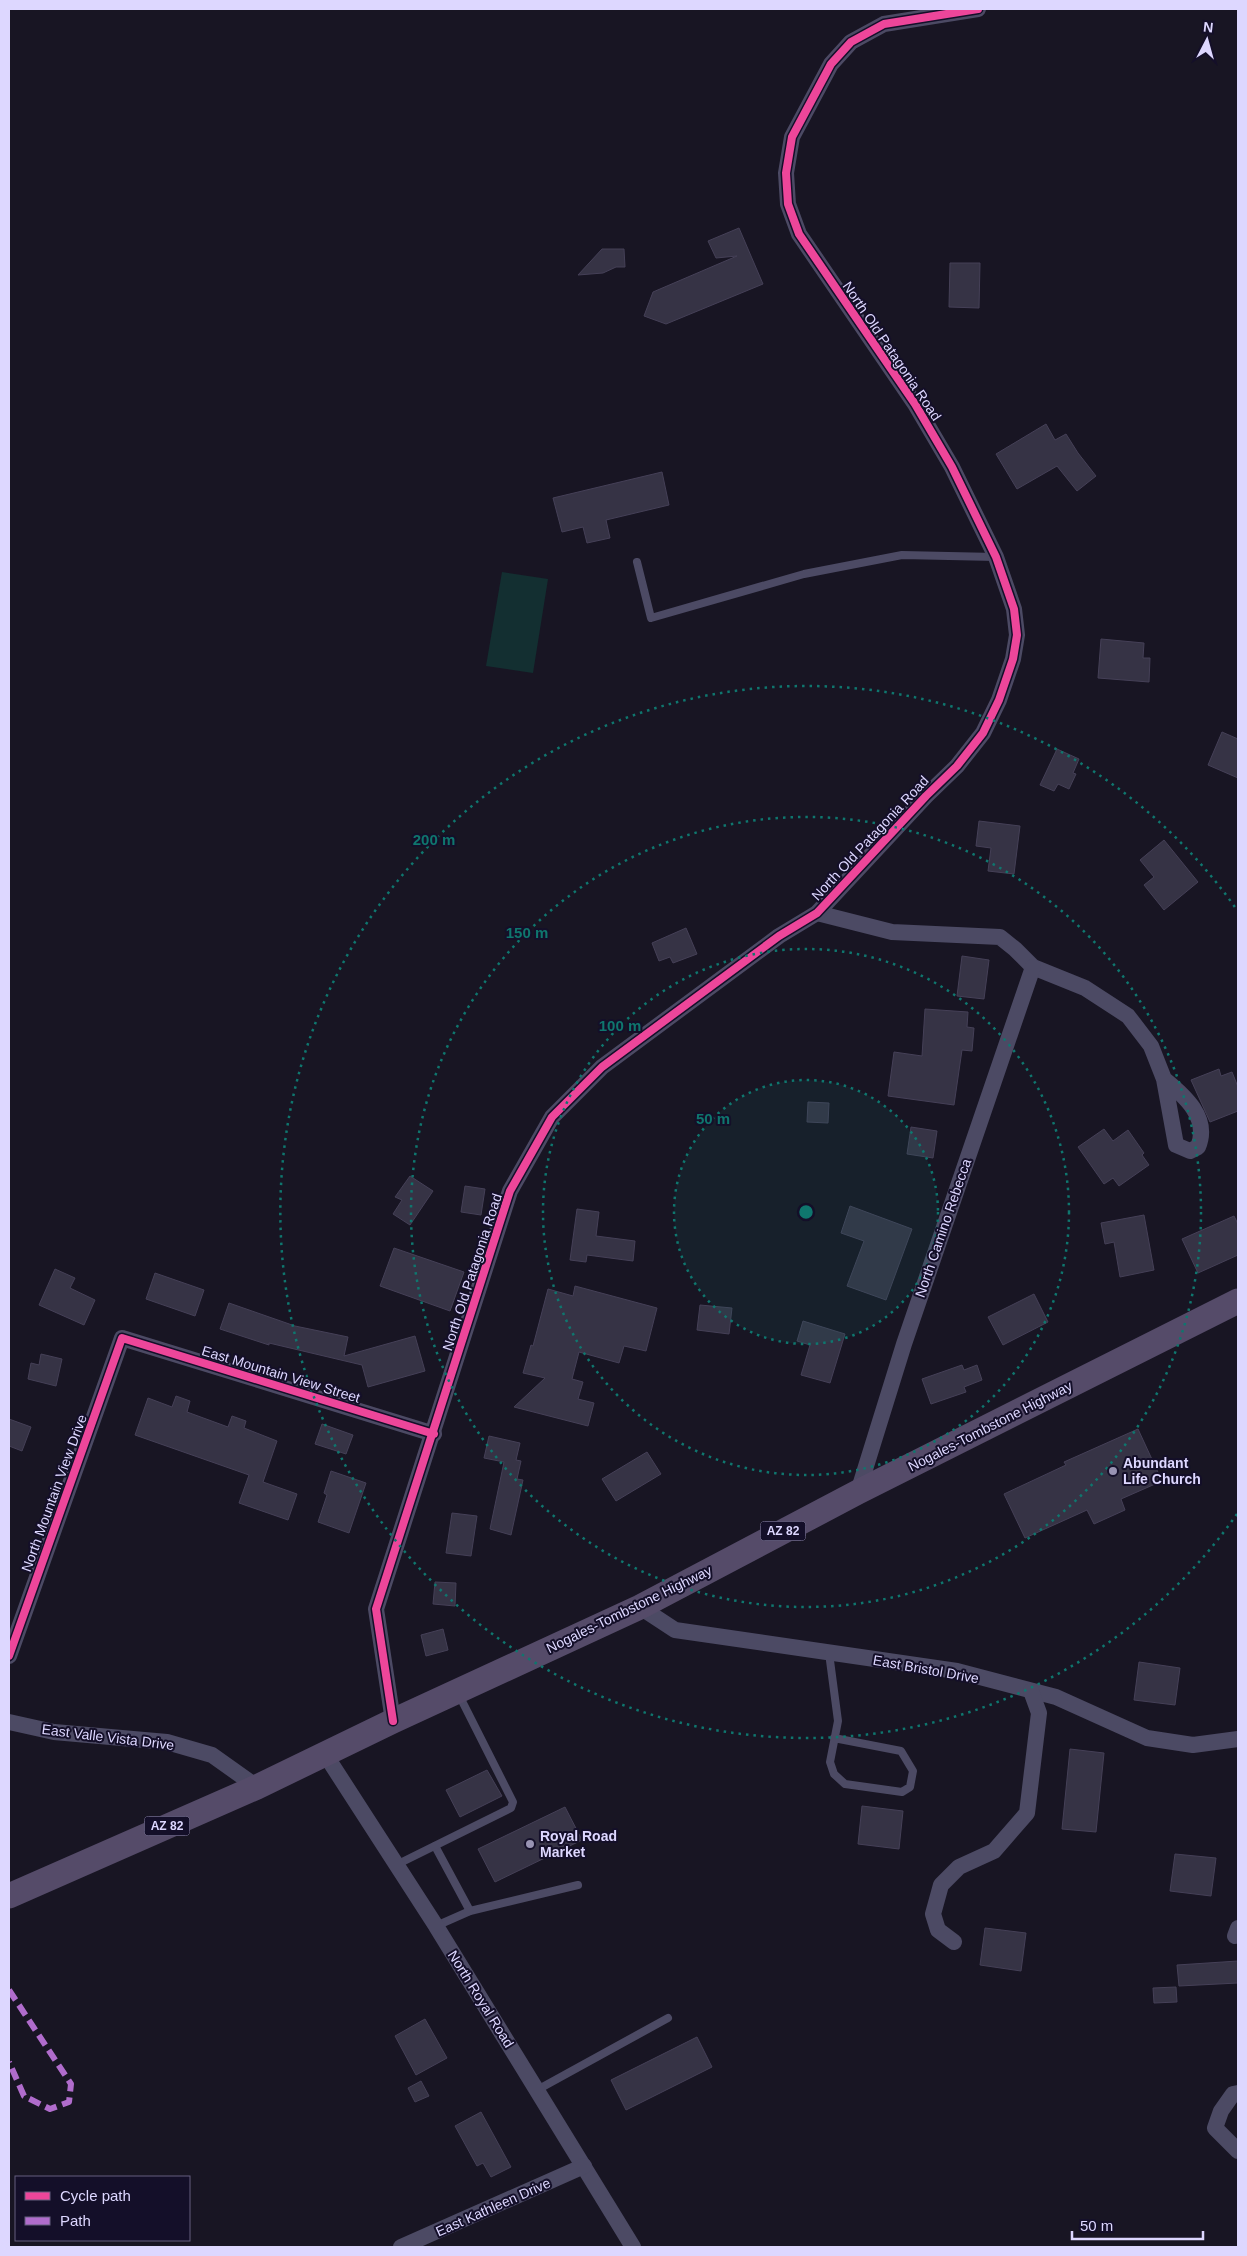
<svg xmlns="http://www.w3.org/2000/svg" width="1247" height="2256" font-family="Arial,sans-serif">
<rect width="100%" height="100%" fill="#181523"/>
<!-- green -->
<path fill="#132f31" d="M502,572L548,579L533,673L486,666Z"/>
<!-- building -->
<g fill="#363345" stroke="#454057">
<path d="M739,228L763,284L666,324L644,316L653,292L737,256L716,258L708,241Z"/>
<path d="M602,249H624L625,267H616L603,273L578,275Z"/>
<path d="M950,263H980L979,308L949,307Z"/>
<path d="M1046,424L1055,440L1066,434L1078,453L1096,476L1077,491L1057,466L1017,489L996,454Z"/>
<path d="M662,472L669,505L606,520L610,538L587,543L583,527L562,532L553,498Z"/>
<path d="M1101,639L1144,643L1143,658H1150L1149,682L1098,678Z"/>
<path d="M1222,732L1238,739V778L1208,765Z"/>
<path d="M1057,749L1079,759L1073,773L1076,774L1069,789L1058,784L1054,791L1040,785Z"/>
<path d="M979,821L1020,826L1014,874L988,871L991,848L976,846Z"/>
<path d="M1164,840L1198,882L1164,910L1144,885L1154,877L1140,860Z"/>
<path d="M686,928L697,954L673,963L670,957L659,961L652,943Z"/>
<path d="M962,956L989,960L984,999L957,996Z"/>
<path d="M925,1009L968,1012L967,1027L974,1028L972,1051L962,1050L954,1105L888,1096L894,1052L922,1056Z"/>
<path d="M1219,1069L1221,1076L1232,1072L1238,1087V1111L1210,1122L1191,1080Z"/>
<path d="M808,1102L829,1103L828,1123L807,1122Z"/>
<path d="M911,1127L937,1131L933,1158L907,1154Z"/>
<path d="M1104,1129L1113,1141L1128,1130L1144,1153L1142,1155L1149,1165L1119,1186L1113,1178L1104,1184L1078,1147Z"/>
<path d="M410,1176L433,1191L410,1225L393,1214L402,1200L395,1197Z"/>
<path d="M465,1186L485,1189L481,1215L461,1212Z"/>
<path d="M850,1206L912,1229L886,1300L847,1286L864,1241L841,1233Z"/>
<path d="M577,1209L599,1212L596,1236L635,1241L633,1261L587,1255L586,1262L570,1260Z"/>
<path d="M1144,1215L1154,1270L1120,1277L1114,1242L1105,1244L1101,1223Z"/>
<path d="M1234,1216L1238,1224V1255L1198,1273L1182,1239Z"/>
<path d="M394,1248L464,1272L450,1311L380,1286Z"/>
<path d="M55,1269L75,1278L70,1288L95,1300L84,1325L39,1305Z"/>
<path d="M155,1273L204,1290L195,1316L146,1299Z"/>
<path d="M575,1286L657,1308L646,1351L624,1346L619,1363L579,1352L572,1379L583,1382L578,1399L594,1403L588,1426L514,1407L545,1378L523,1373L531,1345L533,1346L548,1289L573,1296Z"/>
<path d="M1034,1294L1048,1322L1003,1345L988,1317Z"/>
<path d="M229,1303L295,1326L348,1337L344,1356L415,1336L425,1371L368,1387L362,1365L269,1343V1345L220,1329Z"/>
<path d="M700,1305L732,1308L729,1334L697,1330Z"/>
<path d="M803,1321L845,1334L830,1383L801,1375L810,1345L797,1341Z"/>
<path d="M41,1354L62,1359L56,1386L28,1379L31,1363L39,1365Z"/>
<path d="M962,1365L964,1370L977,1365L982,1380L964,1387L966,1392L931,1404L922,1379Z"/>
<path d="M176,1396L190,1401L187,1412L228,1427L232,1416L246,1421L244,1428L277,1441L263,1482L297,1494L288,1520L239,1503L249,1475L135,1435L148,1398L172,1407Z"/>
<path d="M9,1419L31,1427L22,1451L9,1446Z"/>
<path d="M322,1424L353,1435L346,1454L315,1444Z"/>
<path d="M1138,1429L1162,1481L1121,1499L1125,1510L1094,1524L1087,1510L1025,1538L1004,1494L1066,1465L1064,1462Z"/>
<path d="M489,1436L520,1443L516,1460L521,1461L517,1479L523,1480L511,1535L490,1529L504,1462L484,1458Z"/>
<path d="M647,1452L661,1474L616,1501L602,1479Z"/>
<path d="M331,1471L366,1483L349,1533L318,1522L327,1495L324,1493Z"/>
<path d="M452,1513L477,1516L471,1556L446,1553Z"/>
<path d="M435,1582L456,1583L455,1606L433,1604Z"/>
<path d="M443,1629L448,1650L426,1656L421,1635Z"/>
<path d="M1139,1662L1180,1668L1175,1705L1134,1700Z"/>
<path d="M1070,1749L1104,1753L1096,1832L1062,1829Z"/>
<path d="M487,1770L502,1796L460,1817L446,1790Z"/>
<path d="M862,1806L903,1811L899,1849L858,1844Z"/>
<path d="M565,1807L582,1840L495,1882L478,1849Z"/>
<path d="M1175,1854L1216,1858L1211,1896L1170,1891Z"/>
<path d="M985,1928L1026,1933L1021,1971L980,1965Z"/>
<path d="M1238,1961V1983L1179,1986L1177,1965Z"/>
<path d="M1176,1987L1177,2002L1154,2003L1153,1988Z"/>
<path d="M425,2019L447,2058L416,2075L395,2036Z"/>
<path d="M697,2037L712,2067L626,2110L611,2080Z"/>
<path d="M421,2081L429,2096L415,2102L408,2088Z"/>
<path d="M481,2112L511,2167L491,2177L483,2163L477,2166L455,2126Z"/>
</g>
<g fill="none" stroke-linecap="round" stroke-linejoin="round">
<!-- service -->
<g stroke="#4c4a64" stroke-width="8">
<path d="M637,562L651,618L804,574L902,555L996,557"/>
<path d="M829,1653L838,1721L830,1762L834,1774L845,1784L902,1792L910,1787L913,1771L901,1751L834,1738"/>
<path d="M435,1846L470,1911"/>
<path d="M396,1865L511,1808L513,1802L459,1695"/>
<path d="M436,1926L470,1911L578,1885"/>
<path d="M537,2090L668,2018"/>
</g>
<!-- minor -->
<g stroke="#4c4a64" stroke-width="16">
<path d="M817,913L892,932L1000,937L1015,949L1033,967L1085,988L1128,1016L1151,1046L1164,1079L1176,1145L1190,1151L1198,1147C1210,1118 1185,1096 1164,1079"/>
<path d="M858,1492L904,1344L1033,967"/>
<path d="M640,1607L675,1630L957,1671L1056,1697L1147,1738L1193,1745L1238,1739"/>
<path d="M9,1656L122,1338L434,1434"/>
<path d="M393,1721L376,1609L510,1191L552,1117L602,1067L779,936L817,913L926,796L957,766L983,733L999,700L1013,659L1017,635L1014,609L996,557L952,467L915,404L799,234L788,204L786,173L792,137L831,64L851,42L884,24L978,9"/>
<path d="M9,1722L54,1732L167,1742L212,1755L257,1787"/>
<path d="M325,1754L436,1926L633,2247"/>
<path d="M1235,1936L1238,1928"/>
<path d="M954,1942L938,1930L933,1914L941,1885L959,1867L994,1851L1027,1813L1039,1713L1031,1691"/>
<path d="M1238,2093L1233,2094L1221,2111L1215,2128L1238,2151"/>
<path d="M401,2247L584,2166"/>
</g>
<!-- primary -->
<path stroke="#554b69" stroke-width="25" d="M9,1896L257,1787L393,1721L640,1607L858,1492L1238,1301"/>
<!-- quiet -->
<path stroke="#b06ccc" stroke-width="6" stroke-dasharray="12 6" stroke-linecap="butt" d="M9,1990L71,2084L69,2102L50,2109L24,2096L9,2062"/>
<!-- cycleway casing -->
<g stroke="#140f29" stroke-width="11">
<g id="cycleway">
<path d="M9,1656L122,1338L434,1434"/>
<path d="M393,1721L376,1609L510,1191L552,1117L602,1067L779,936L817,913L926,796L957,766L983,733L999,700L1013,659L1017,635L1014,609L996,557L952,467L915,404L799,234L788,204L786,173L792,137L831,64L851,42L884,24L978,9"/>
</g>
</g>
<!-- cycleway -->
<use href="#cycleway" stroke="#ed469a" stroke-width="8"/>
</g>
<!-- distance rings -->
<circle cx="806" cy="1212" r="132" fill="#0f766e" fill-opacity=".12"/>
<g fill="none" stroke="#0f766e" stroke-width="2.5" stroke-dasharray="2.5 5">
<circle cx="806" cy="1212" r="132"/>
<circle cx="806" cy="1212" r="263"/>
<circle cx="806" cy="1212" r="395"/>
<path d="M1237 1514A526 526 0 1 1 1237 910"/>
</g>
<!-- markers -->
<g fill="#9893b2" stroke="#140f29" stroke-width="2">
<circle cx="1113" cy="1471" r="5"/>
<circle cx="530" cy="1844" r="5"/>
</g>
<g text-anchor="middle" stroke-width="4" stroke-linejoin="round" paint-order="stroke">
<!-- shield labels -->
<g fill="#140f29" stroke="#a19bbf" stroke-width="1">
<rect x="760.5" y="1521.5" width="45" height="19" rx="4"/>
<rect x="144.5" y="1816.5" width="45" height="19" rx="4"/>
</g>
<g font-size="12" font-weight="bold" fill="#ddd7ff">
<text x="783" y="1535">AZ 82</text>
<text x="167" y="1830">AZ 82</text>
</g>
<!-- street labels -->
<g font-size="14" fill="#ddd7ff" stroke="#140f29">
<text transform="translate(892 351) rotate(56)" y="5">North Old Patagonia Road</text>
<text transform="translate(870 838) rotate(-47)" y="5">North Old Patagonia Road</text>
<text transform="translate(943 1228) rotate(-71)" y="5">North Camino Rebecca</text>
<text transform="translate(472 1272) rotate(-72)" y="5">North Old Patagonia Road</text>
<text transform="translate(281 1374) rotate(17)" y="5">East Mountain View Street</text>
<text transform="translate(990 1426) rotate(-27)" y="5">Nogales-Tombstone Highway</text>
<text transform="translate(54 1493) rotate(-70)" y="5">North Mountain View Drive</text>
<text transform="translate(629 1609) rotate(-26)" y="5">Nogales-Tombstone Highway</text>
<text transform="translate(926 1669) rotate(10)" y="5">East Bristol Drive</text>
<text transform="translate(108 1737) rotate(7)" y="5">East Valle Vista Drive</text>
<text transform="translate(481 1999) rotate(58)" y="5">North Royal Road</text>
<text transform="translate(493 2207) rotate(-24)" y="5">East Kathleen Drive</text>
</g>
<!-- poi labels -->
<g font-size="14" font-weight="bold" fill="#ddd7ff" stroke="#140f29" text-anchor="start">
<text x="1123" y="1468">Abundant<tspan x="1123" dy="16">Life Church</tspan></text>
<text x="540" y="1841">Royal Road<tspan x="540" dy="16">Market</tspan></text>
</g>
</g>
<circle cx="806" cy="1212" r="8" fill="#0f766e" stroke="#140f29" stroke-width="2.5"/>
<g font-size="15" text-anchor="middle" font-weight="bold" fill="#0f766e" stroke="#140f29" stroke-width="4" stroke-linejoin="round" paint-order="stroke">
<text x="434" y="845">200 m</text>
<text x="527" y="938">150 m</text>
<text x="620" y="1031">100 m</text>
<text x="713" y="1124">50 m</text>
</g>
<!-- border -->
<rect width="1247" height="2256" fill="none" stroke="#ddd7ff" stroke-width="20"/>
<!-- legend -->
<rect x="15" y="2176" width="175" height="65" fill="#140f29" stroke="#645f7f"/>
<rect x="25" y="2192" width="25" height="8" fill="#ed469a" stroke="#645f7f"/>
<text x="60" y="2201" font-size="15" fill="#ddd7ff">Cycle path</text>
<rect x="25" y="2217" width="25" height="8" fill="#b06ccc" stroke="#645f7f"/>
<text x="60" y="2226" font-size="15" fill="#ddd7ff">Path</text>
<!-- north arrow -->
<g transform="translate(1207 40) rotate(6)" stroke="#140f29" stroke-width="4" paint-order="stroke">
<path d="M0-4L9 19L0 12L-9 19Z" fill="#ddd7ff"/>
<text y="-8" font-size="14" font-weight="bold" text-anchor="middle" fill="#ddd7ff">N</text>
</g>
<!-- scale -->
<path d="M1072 2231v8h131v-8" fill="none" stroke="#ddd7ff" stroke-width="2.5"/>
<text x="1080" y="2231" font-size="15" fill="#ddd7ff" stroke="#140f29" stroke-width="4" paint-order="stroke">50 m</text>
</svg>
